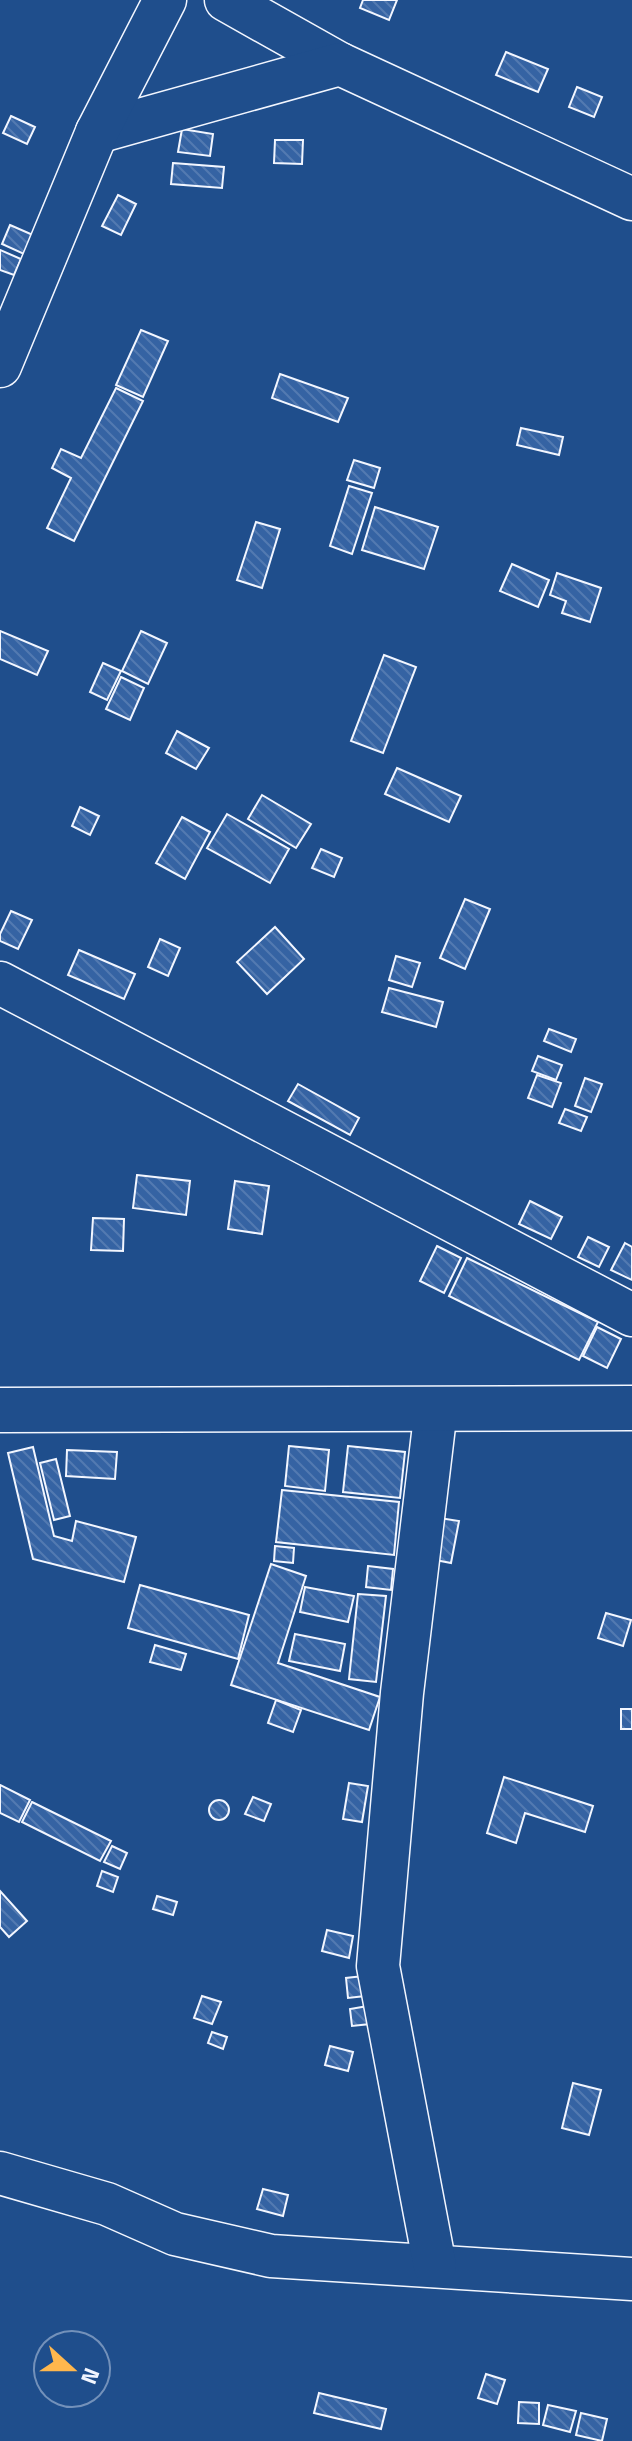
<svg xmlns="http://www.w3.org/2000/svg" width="632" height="2441" font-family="'Titillium Web',sans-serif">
<defs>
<pattern id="building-back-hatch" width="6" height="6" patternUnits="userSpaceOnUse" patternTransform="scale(2)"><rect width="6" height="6" fill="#3563a3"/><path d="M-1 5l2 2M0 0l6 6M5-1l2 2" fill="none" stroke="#537ab1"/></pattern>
</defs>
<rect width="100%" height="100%" fill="#1f4e8c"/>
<!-- building -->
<g fill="url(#building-back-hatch)" stroke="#f2f6ff" stroke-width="2">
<path d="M363,0H397L389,20L360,8Z"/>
<path d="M506,52L548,69L538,92L496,75Z"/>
<path d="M577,87L602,97L594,117L569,107Z"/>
<path d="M11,116L35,127L27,144L3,133Z"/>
<path d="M182,129L213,134L210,156L178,152Z"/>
<path d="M275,140H303L302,164L274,163Z"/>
<path d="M173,163L224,167L222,188L171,184Z"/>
<path d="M118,195L136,204L121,235L102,226Z"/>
<path d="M10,225L33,235L24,254L2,244Z"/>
<path d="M0,250L21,259L14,275L0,270Z"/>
<path d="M141,330L168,341L143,397L116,385Z"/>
<path d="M280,374L348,398L338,422L272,398Z"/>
<path d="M116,388L143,401L74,541L47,528L71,478L52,468L61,449L81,458Z"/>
<path d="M521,428L563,437L559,455L517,445Z"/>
<path d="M354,460L380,468L374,488L347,480Z"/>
<path d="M349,486L372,493L352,554L330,546Z"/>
<path d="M375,507L438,527L424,569L362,550Z"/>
<path d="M256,522L280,529L262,588L237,580Z"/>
<path d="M512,564L549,580L538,607L500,591Z"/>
<path d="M557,573L601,588L590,622L562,613L566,601L550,595Z"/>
<path d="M0,631L48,651L37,675L0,659Z"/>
<path d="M141,631L167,643L148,684L122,671Z"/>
<path d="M384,655L416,667L383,753L351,741Z"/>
<path d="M103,663L121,671L107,700L90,692Z"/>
<path d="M121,677L144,688L130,720L106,709Z"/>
<path d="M177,731L209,748L196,769L166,753Z"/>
<path d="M397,768L461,796L449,822L385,794Z"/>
<path d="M262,795L311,824L296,848L248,819Z"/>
<path d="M80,807L99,816L90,835L72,826Z"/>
<path d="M227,814L289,849L270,883L207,848Z"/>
<path d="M182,817L210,832L185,879L156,863Z"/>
<path d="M321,849L342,858L334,877L312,868Z"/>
<path d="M465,899L490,909L465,969L440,958Z"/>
<path d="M11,911L32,920L18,949L0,941V934Z"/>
<path d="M275,927L304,959L267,994L237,962Z"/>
<path d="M160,939L180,948L168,976L148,967Z"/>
<path d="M79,950L135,974L124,999L68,975Z"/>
<path d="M396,956L420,963L412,987L389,980Z"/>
<path d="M389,988L443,1002L436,1027L382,1012Z"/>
<path d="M549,1029L576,1039L571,1052L544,1041Z"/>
<path d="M538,1056L562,1065L556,1080L532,1071Z"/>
<path d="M537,1075L561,1083L552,1107L528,1098Z"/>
<path d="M585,1078L602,1084L591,1112L575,1106Z"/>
<path d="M298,1084L359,1118L350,1135L288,1101Z"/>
<path d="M565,1109L587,1117L581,1131L559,1123Z"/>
<path d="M137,1175L190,1181L186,1215L133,1208Z"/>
<path d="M235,1181L269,1186L262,1234L228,1229Z"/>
<path d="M530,1201L562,1217L551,1239L519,1224Z"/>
<path d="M93,1218L124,1219L123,1251L91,1250Z"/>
<path d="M588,1237L609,1247L599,1267L578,1257Z"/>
<path d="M625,1243L632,1247V1280L611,1270Z"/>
<path d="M437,1246L461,1258L444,1293L420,1281Z"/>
<path d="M467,1258L598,1322L579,1360L449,1296Z"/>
<path d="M597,1327L621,1339L607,1368L583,1356Z"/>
<path d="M289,1446L329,1450L325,1491L285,1486Z"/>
<path d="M348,1446L405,1452L400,1498L343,1492Z"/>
<path d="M33,1447L54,1536L72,1541L76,1521L136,1537L124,1582L33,1559L8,1453Z"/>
<path d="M67,1450L117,1452L115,1479L66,1476Z"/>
<path d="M56,1459L70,1516L54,1520L40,1463Z"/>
<path d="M282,1490L399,1502L394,1555L276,1542Z"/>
<path d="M433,1517L459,1521L451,1563L425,1558Z"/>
<path d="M275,1546L294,1548L293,1563L274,1561Z"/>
<path d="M271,1564L306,1576L278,1663L380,1697L369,1730L231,1685Z"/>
<path d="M368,1566L393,1569L391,1590L366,1587Z"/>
<path d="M140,1585L249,1615L238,1659L128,1628Z"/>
<path d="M305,1587L354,1596L348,1622L300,1612Z"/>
<path d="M358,1594L386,1596L376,1682L349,1679Z"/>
<path d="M606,1613L631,1620L623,1646L598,1638Z"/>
<path d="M295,1634L345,1644L340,1671L289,1661Z"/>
<path d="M155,1645L186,1654L181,1670L150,1662Z"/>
<path d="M276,1700L301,1710L293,1732L268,1723Z"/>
<rect x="621" y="1709" width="11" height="20"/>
<path d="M504,1777L593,1806L585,1832L525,1813L516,1843L487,1833Z"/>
<path d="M349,1783L368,1786L362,1822L343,1819Z"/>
<path d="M0,1785L30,1800L19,1822L0,1813Z"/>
<path d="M253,1797L271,1804L264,1821L245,1814Z"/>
<circle cx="219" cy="1810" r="10"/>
<path d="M32,1802L111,1841L100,1861L22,1822Z"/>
<path d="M112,1846L127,1853L120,1869L104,1862Z"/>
<path d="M102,1871L118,1877L113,1892L97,1886Z"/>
<path d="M0,1891L27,1921L9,1937L0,1927Z"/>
<path d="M157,1896L177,1902L173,1915L153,1909Z"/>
<path d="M327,1930L353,1936L349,1958L322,1951Z"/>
<path d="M363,1976L365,1996L348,1998L346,1978Z"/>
<path d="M202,1996L221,2002L212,2024L194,2018Z"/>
<path d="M368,2006L370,2024L352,2026L350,2009Z"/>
<path d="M212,2032L227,2037L223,2049L208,2043Z"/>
<path d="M330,2046L353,2052L348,2071L325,2065Z"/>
<path d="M573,2083L601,2090L589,2135L562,2128Z"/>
<path d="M263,2189L288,2195L283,2216L257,2209Z"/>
<path d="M486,2374L505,2380L497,2404L478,2398Z"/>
<path d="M319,2393L386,2409L381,2429L314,2413Z"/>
<path d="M519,2402L539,2403V2424L518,2423Z"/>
<path d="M548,2405L576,2411L570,2432L543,2425Z"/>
<path d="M581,2413L607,2419L602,2441L576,2435Z"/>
</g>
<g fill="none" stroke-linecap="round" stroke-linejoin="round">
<!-- minor casing -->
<g stroke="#f2f6ff" stroke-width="45">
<g id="minor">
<path d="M226,0L340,64"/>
<path d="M97,132L340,64L632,199"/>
<path d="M0,366L97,132L165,0"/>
<path d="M0,983L632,1315"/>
<path d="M0,2173L107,2204L175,2234L271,2256L632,2279"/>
<path d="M435,2266L378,1966L402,1693L436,1409"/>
</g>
</g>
<!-- major casing -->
<g stroke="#f2f6ff" stroke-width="47">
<path id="major" d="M0,1410L632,1408"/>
</g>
<!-- minor -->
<use href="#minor" stroke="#1f4e8c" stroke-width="42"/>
<!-- major -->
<use href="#major" stroke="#1f4e8c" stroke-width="44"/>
</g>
<!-- north arrow -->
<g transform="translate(72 2369) rotate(111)"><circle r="38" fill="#1f4e8c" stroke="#7391ba" stroke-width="2"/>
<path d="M0-6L14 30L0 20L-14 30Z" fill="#ffb74d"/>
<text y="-12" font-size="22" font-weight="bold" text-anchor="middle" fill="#f2f6ff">N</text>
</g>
</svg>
